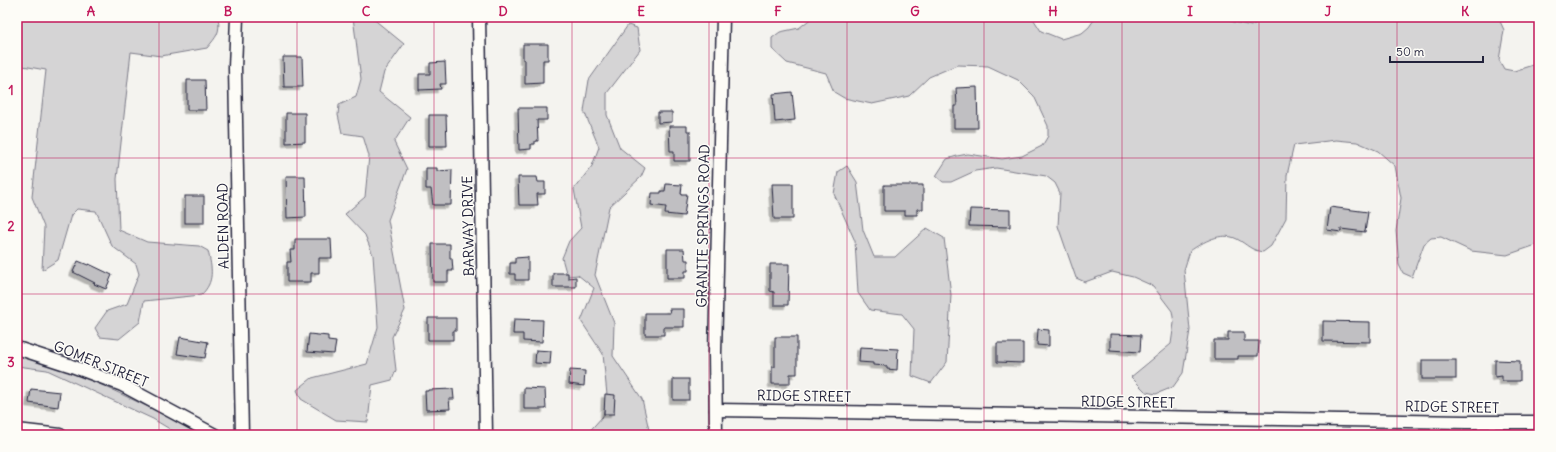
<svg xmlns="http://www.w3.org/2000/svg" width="1556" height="452" font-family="Delius,sans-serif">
<defs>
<filter id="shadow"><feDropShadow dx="-3.5" dy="3.5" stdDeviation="0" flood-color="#0004"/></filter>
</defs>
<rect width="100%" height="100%" fill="#f4f3ef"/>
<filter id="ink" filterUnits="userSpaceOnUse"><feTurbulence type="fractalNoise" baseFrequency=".025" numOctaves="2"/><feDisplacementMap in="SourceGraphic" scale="8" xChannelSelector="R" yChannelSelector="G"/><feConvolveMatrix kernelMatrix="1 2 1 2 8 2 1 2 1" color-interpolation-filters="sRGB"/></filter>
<g filter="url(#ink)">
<!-- green -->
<g fill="#d5d4d5" stroke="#7c7b88">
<path d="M17,17H218C221,33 216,37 207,48L161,56L131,52L117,179L119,230L147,242L199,246L208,251C212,268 215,282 201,295L144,301L140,322L119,339L100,337L95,328L107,311L127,304L139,274L136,264L112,246L96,211L77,209L71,215L58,260L42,270L44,227L32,197L46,70L17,65Z"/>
<path d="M353,17H371L404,44L384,72L379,92L410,117L394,142L407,169L388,220L405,310L392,337L396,370L392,380L372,385L368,422L336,420L301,399L297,390L312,378L367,364L378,327L373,255L365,235L345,214L365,197L369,156L363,136L342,133L338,115L339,105L356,97L361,79Z"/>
<path d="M813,17H1032L1041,31L1061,39L1082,33L1089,27L1096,17H1227L1230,21L1251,26L1267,17H1498L1504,30L1499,60L1504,69L1514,71L1539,63V244L1507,255L1471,251L1441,237L1431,238L1424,244L1412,277L1403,273L1399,265L1396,231L1401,198L1395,166L1378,151L1357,142L1336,140L1294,145L1287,175L1286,218L1271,246L1263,252C1250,250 1248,245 1237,239C1221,231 1203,242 1190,251L1184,270L1190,330L1183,373L1173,387L1156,394L1146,392L1131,377L1171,344L1174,323L1172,311L1153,286L1133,277L1112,272L1085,282L1076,278L1058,226L1060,193L1055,183L1046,176L996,168L975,171L951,182H943L936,176L947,159L957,156L968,154L1002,159L1022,156L1042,146L1048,136V126L1034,96L1018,80L988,66L957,65L929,77L909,96L872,104L844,98L834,92L826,73L787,63L772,49V38L780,32L799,28Z"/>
<path d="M628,25L637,28L640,50L607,93V115L620,148L645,168L641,177L609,207L595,275L614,323L613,356L642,399L649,430L647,435H586L603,416L607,395L603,354L581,321L594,288L578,275L567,276L562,258L569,241L581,228L574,189L592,166L599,147L584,111L589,80Z"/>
<path d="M847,166L857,182L863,230L874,257H895L927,228L944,238L951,295L947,362L931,383L912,376L914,329L902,314L870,310L858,293L855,241L834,194L838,172Z"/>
<path d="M17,354L70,370L176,420L198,435L178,434L153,419L47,370L17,366Z"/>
</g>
<!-- building -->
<g fill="#c0bfc2" stroke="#22223b" filter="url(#shadow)">
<path d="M523,44H548V60H543V83L525,84V60H523Z"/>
<path d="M283,57H302L303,87H284Z"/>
<path d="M445,62L446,84H440L441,89L419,90V74H430V63Z"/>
<path d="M187,80H205L206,110H187Z"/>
<path d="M977,87L978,128H954V106H957L956,88Z"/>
<path d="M792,92L795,120L775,122L773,94Z"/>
<path d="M518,108H547V120H537L538,141H535V144H531V149L519,150Z"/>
<path d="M658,112H672V122L658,123Z"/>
<path d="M286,113H305V142L286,143Z"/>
<path d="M429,115H446L447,146H429Z"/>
<path d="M669,126H687V131H690V161H674V151H670Z"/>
<path d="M426,168H437V171L452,170L451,205H433L431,189H426Z"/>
<path d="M286,176H305L306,217L287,218Z"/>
<path d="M518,177H537L538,182H545V194H537L538,205H519Z"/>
<path d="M666,184L682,185L681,194H687L684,216L665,214L666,207L651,205L652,193H661V191H665Z"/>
<path d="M772,184H793V219H774Z"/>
<path d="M884,185H923V209H917V215H905V211H884Z"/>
<rect x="185" y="196" width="19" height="27"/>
<path d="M1330,207L1368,212L1365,232L1341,229V232L1327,230Z"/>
<path d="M970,209L1010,210V227L969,226Z"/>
<path d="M295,239H331L332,258H319V273H311V282H287V262H291L290,250H295Z"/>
<path d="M432,244H450V258H452L453,271H448V282H433Z"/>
<path d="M667,249H684L685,260H688V271H685V278H667Z"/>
<path d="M528,257V280H515V274H510V263H515V258Z"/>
<path d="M78,261L88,265L89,264L112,275L106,289L94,284L95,283L73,272Z"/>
<path d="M770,264H789L788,305H774V292L770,291Z"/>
<path d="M553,273H568V278L576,277V287H553Z"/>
<path d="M669,309H684V327H664V335H645V313H670Z"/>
<path d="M428,318H456V331H453V340H428Z"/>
<path d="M514,319L543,320L542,342L523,341V334H513Z"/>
<path d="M1323,321L1370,322V342L1323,341Z"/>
<path d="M1038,329L1049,330V346L1037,345Z"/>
<path d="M1228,332H1244V341H1259L1258,356H1238V359H1214V340H1228Z"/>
<path d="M309,334L328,336V341L336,342L334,354L307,352Z"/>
<path d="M1110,334L1141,335L1140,352L1110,350Z"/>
<path d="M180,337L208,342L205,358L177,354Z"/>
<path d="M775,337H797V374H790V384H772V367H775Z"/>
<path d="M997,343H1023V363L997,362Z"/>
<path d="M860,347L898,349L897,370L887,369V366L873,365V363L859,362Z"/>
<path d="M536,350L551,351L550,364L535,363Z"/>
<rect x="1422" y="360" width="34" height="19"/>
<path d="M1495,360L1520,361V381H1502V376L1495,377Z"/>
<path d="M570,370L585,371L584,386L569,384Z"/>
<rect x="673" y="379" width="16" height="21"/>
<path d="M524,388L545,389L546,409H524Z"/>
<path d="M31,389L60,392L58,407L29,403Z"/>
<path d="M453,389L454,399H449L450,409L426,410L425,391H428V390Z"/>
<path d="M605,394L615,395L614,414H604Z"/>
</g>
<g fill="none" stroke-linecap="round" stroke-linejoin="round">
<!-- minor casing -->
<g stroke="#22223b" stroke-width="15">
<g id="minor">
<path d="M237,17L235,68L242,435"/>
<path d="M479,17L486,435"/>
<path d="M17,348L69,365L122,385L215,435"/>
<path d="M716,410L1466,422H1539"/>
<path d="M17,430L60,435"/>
<path d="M716,435L715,353L723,17"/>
</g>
</g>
<!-- minor -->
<use href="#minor" stroke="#fdfcf7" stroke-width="12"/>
</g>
</g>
<!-- grid -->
<path fill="none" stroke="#c2185b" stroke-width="1" stroke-opacity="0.55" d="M159,17V435M297,17V435M434,17V435M572,17V435M709,17V435M847,17V435M984,17V435M1122,17V435M1259,17V435M1397,17V435M17,158H1539M17,294H1539"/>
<g text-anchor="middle" stroke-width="3" stroke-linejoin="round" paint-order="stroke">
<!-- street labels -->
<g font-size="14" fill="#22223b" stroke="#fdfcf7">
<text transform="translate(223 226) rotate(-91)" y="5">ALDEN ROAD</text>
<text transform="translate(468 226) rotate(-91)" y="5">BARWAY DRIVE</text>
<text transform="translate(703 226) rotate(-89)" y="5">GRANITE SPRINGS ROAD</text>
<text transform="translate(101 364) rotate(22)" y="5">GOMER STREET</text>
<text transform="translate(804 396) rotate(1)" y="5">RIDGE STREET</text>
<text transform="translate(1128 402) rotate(1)" y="5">RIDGE STREET</text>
<text transform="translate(1452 407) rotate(1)" y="5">RIDGE STREET</text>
</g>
</g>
<!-- margin -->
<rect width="1556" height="452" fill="none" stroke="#fdfcf7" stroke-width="44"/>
<!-- scale -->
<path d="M1390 56v6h93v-6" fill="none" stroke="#22223b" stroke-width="2"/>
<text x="1396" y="56" font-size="12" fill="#22223b" stroke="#fdfcf7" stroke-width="3" paint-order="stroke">50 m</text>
<rect x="22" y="22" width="1512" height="408" fill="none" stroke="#c2185b" stroke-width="1.5"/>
<g font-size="13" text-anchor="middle" font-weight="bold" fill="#c2185b">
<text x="91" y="16">A</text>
<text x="228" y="16">B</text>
<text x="366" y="16">C</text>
<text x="503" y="16">D</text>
<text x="641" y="16">E</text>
<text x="778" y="16">F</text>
<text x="915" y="16">G</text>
<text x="1053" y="16">H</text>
<text x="1190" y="16">I</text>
<text x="1328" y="16">J</text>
<text x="1465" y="16">K</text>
<text x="11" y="95">1</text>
<text x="11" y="231">2</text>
<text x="11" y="367">3</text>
</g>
</svg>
